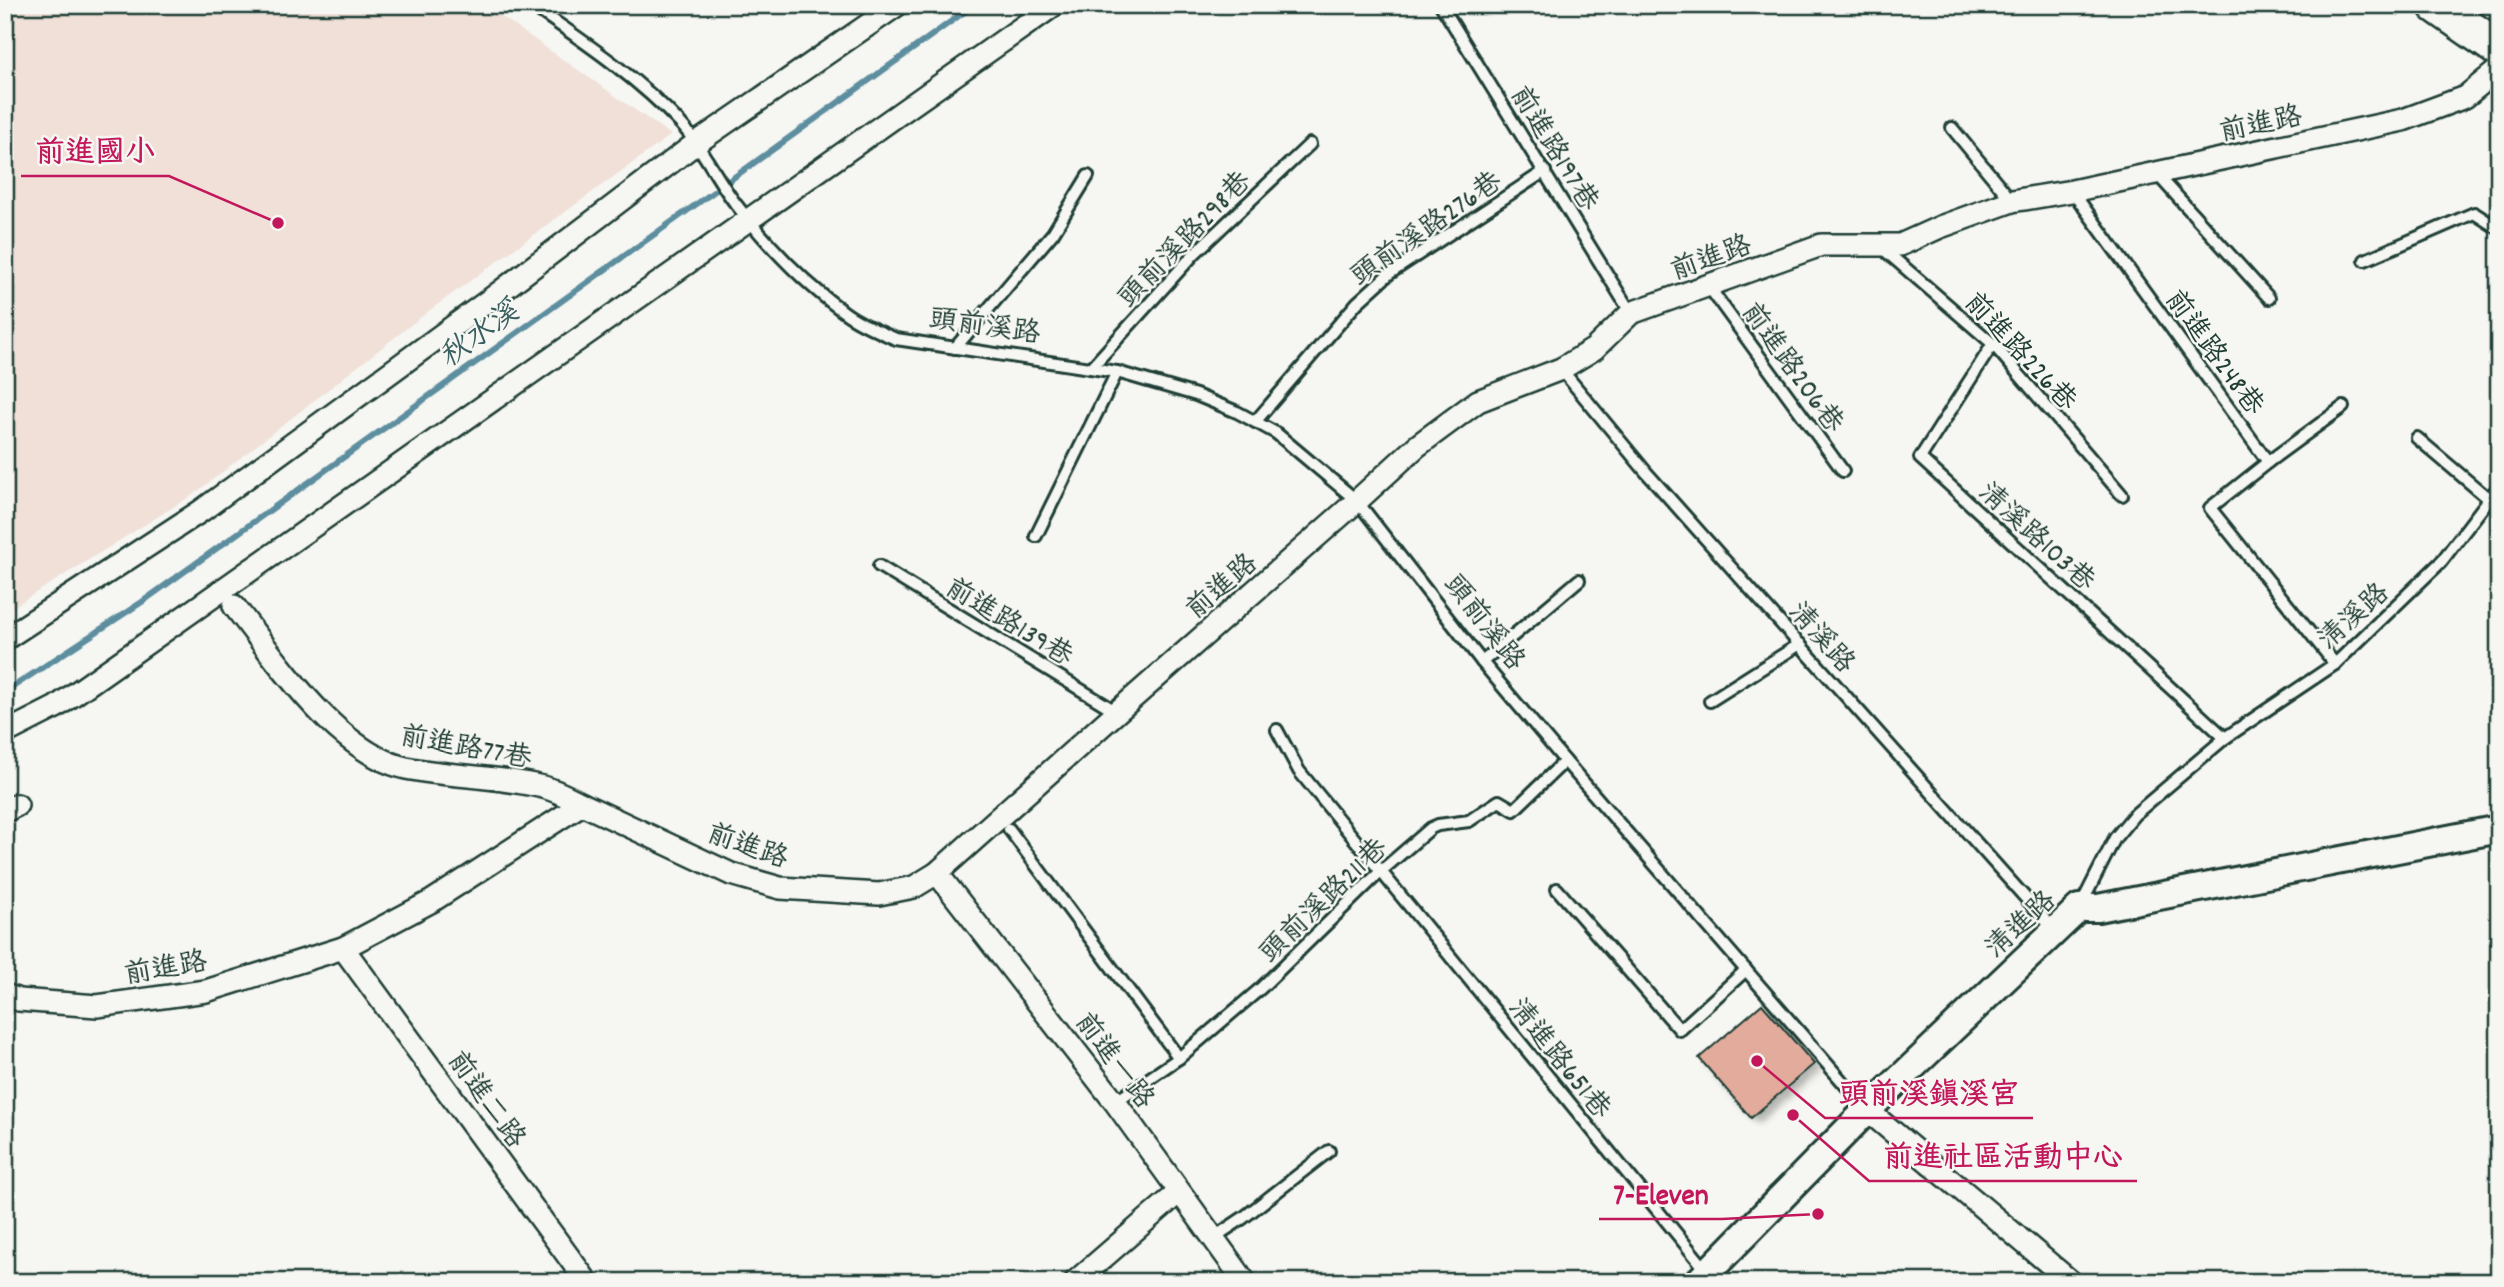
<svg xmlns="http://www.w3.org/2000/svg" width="2504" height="1287" font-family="Dekko,'LXGW WenKai TC',sans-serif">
<defs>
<filter id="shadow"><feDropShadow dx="7" dy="4.5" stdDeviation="3.5" flood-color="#0004"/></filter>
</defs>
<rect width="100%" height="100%" fill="#f6f6f2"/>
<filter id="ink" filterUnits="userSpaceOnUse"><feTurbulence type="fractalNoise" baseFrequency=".0143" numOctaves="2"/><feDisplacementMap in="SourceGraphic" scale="14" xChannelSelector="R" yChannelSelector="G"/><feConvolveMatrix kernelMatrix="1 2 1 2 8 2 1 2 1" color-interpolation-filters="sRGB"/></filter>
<g filter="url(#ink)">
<!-- built -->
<path fill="#f0e0d8" d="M5,5H485L671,135L430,310L194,494L5,612Z"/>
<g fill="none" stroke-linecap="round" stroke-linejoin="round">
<!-- stream -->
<path stroke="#5d8e9f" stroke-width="6" d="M5,692L142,602L974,5"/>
</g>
<!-- building -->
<path fill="#e3ab9c" stroke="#1f3d34" stroke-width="2" filter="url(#shadow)" d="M1762,1004L1814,1064L1751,1118L1699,1058Z"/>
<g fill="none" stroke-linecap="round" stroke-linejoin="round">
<!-- service casing -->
<g stroke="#1f3d34" stroke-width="16">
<g id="service">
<path d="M531,5C583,41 637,77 681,124C702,147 716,178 735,203C766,243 804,283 844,312C860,324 878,331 896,339L1117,372L1196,395L1237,412L1276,433L1357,501L1482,662L1565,761L1867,1110"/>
<path d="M1441,5L1631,313"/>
<path d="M1952,128L2012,201"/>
<path d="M2156,173L2269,298"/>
<path d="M2072,191L2268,462L2343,407"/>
<path d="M1882,248L1993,344L2122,495"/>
<path d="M2365,260L2474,213L2499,229"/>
<path d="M1709,287L1843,471"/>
<path d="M1993,344L1920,458L2225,738"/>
<path d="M955,348L1053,233L1088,176"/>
<path d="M1091,368L1196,252L1310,144"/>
<path d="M1561,369L1646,472L2055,931"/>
<path d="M1255,422L1357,303L1390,273L1545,171"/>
<path d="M2417,438L2489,499"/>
<path d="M2268,462L2210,508L2335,664"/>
<path d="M1036,536L1117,372"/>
<path d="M879,566L1117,712"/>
<path d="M1482,662L1579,580"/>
<path d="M1710,701L1800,644"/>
<path d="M1277,730L1299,771L1707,1271"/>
<path d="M1009,829L1179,1058"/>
<path d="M1557,889L1680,1030L1746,970"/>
<path d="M2081,905L2115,838L2134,815L2225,738L2335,664L2441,562L2499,486"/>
<path d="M1115,1102L1179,1058L1261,988L1380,872L1431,828L1438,825L1469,821L1499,801L1514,810L1565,761"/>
<path d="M1213,1238L1243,1218L1329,1151"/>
</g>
</g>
<!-- minor casing -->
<g stroke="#1f3d34" stroke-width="26">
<g id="minor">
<path d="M234,606C276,659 337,753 406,768C451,777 499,776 543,787C556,790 570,798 582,804"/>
<path d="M5,639L201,511L492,298L695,144L897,5"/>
<path d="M5,733L56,707L1054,5"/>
<path d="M5,811L17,805"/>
<path d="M937,873L1115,1102L1245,1282"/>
<path d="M343,948L587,1282"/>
<path d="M5,995L19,1000L97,1006L206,991L343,948L432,901L582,804L731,874L780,888L879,894L914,887L937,873L1117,712L1357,501L1417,446L1478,401L1561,369L1594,349L1631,313L1821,245H1900L1940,227L2012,201L2072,191L2403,120L2465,97L2499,69"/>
<path d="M1867,1110L2071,1282"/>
<path d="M1075,1282L1179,1192"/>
</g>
</g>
<!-- tertiary casing -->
<g stroke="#1f3d34" stroke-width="32">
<path id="tertiary" d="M1698,1282L1867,1110L2079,908H2098L2499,829"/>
</g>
<!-- primary casing -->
<g stroke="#1f3d34" stroke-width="40">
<path id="primary" d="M2436,5L2499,49"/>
</g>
<!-- service -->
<use href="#service" stroke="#f6f6f2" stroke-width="10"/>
<!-- minor -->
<use href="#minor" stroke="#f6f6f2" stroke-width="21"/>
<!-- tertiary -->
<use href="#tertiary" stroke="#f6f6f2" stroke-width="26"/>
<!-- primary -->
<use href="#primary" stroke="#f6f6f2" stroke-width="35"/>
</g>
</g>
<g text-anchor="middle" stroke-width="5" stroke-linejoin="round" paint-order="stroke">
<!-- street labels -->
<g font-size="28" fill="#1f3d34" stroke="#f6f6f2">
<text transform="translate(2260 122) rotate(-12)" y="10">前進路</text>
<text transform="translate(1556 147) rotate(58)" y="10">前進路197巷</text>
<text transform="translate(1425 227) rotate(-35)" y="10">頭前溪路276巷</text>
<text transform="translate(1183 238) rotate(-46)" y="10">頭前溪路298巷</text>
<text transform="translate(1710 256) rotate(-20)" y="10">前進路</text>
<text transform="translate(985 324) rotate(8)" y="10">頭前溪路</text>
<text transform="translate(2022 350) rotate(47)" y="10">前進路226巷</text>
<text transform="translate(2216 351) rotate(54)" y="10">前進路248巷</text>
<text transform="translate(1794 366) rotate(54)" y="10">前進路206巷</text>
<text transform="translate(2038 535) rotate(42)" y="10">清溪路103巷</text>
<text transform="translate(1220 585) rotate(-41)" y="10">前進路</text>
<text transform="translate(2352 615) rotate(-42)" y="10">清溪路</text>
<text transform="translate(1010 620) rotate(31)" y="10">前進路139巷</text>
<text transform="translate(1486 621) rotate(52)" y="10">頭前溪路</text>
<text transform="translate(1823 636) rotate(48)" y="10">清溪路</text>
<text transform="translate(466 745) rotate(10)" y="10">前進路77巷</text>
<text transform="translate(748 844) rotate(19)" y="10">前進路</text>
<text transform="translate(1322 899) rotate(-44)" y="10">頭前溪路211巷</text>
<text transform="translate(2019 923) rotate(-43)" y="10">清進路</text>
<text transform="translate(165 966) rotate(-10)" y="10">前進路</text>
<text transform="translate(1561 1057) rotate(51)" y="10">清進路651巷</text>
<text transform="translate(1116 1059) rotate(53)" y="10">前進一路</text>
<text transform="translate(488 1098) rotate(54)" y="10">前進二路</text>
</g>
<!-- water labels -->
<g font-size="30" font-style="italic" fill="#395f60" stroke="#f6f6f2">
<text transform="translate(478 333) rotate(-36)" y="10">秋水溪</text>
</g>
</g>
<!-- callouts -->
<path fill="none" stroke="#c2185b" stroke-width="2.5" d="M278 223L169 176H21M1757 1061L1825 1118H2033M1793 1115L1869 1181H2137M1818 1214L1722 1219H1599"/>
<g fill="#c2185b" stroke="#f6f6f2" stroke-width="2.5">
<circle cx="278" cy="223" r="7"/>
<circle cx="1757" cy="1061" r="7"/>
<circle cx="1793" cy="1115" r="7"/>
<circle cx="1818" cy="1214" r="7"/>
</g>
<g font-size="30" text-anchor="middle" font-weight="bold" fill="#c2185b" stroke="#f6f6f2" stroke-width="5" stroke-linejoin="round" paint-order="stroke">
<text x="95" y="161">前進國小</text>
<text x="1929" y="1103">頭前溪鎮溪宮</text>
<text x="2003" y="1166">前進社區活動中心</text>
<text x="1661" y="1204">7-Eleven</text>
</g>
<!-- margin -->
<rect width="2504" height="1287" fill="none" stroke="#f6f6f2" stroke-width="28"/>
<rect x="14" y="14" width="2476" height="1259" fill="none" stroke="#1f3d34" stroke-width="2.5" filter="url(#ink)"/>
</svg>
